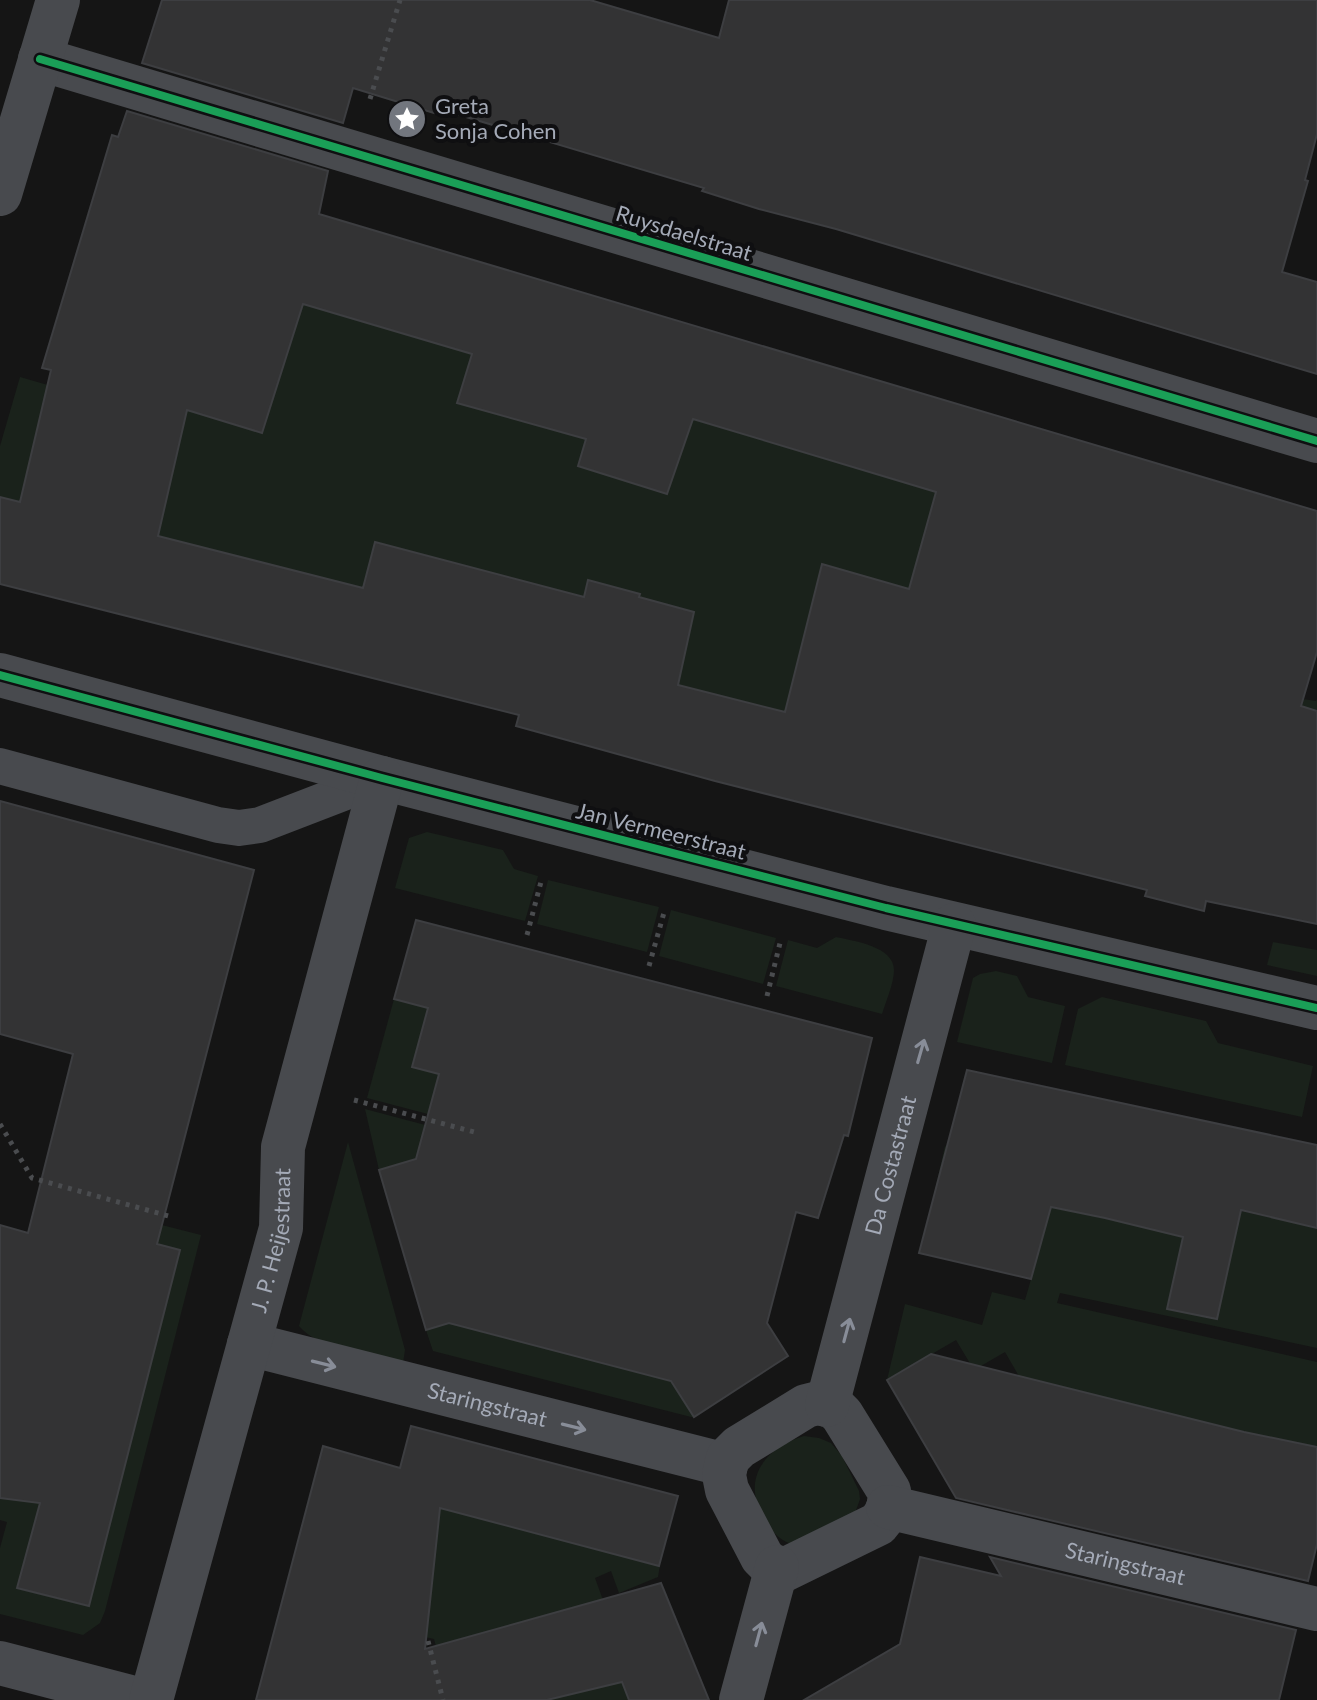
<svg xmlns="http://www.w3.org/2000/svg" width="1317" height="1700" font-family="Lato,sans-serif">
<rect width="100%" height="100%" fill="#151515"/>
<!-- green -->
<g fill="#1a221b" fill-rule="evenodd">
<path d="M192,231L333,312L990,508L1303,699L1316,701L1317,699V847L1133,813L0,497V446L20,377L180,423Z"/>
<path d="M427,832L503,850L514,869L538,876L525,921L395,888L409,838Z"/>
<path d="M548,880L659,907L647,952L537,924Z"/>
<path d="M671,910L776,938L763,984L659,956Z"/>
<path d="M836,937C853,941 894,946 894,970C894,983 886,1001 882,1014L776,986L788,940L817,948Z"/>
<path d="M1273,942L1317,950V976L1267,965Z"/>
<path d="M996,971L1017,976L1028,997L1065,1006L1052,1063L957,1042L973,978L980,974Z"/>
<path d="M1102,997L1206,1021L1218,1043L1313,1066L1302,1117L1065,1065L1078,1009Z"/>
<path d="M394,999L428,1008L412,1066L727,1154L779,1276L773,1300L758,1310L654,1354L695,1418L433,1351L426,1330L479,1314L484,1333L502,1337L510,1314L448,1149L379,1170L365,1109L478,1139L481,1128L367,1098Z"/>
<path d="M348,1142L405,1350L403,1363C373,1356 319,1350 299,1326Z"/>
<path d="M945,1146L983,1155L1017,1200L1126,1223L1241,1211L1317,1228V1348L1060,1293L1057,1303L1317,1362V1495L1024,1385L1005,1352L974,1370L956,1340L887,1380L905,1304L982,1325L992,1292L1025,1300L1036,1262L934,1194Z"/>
<path d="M60,1199L201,1235L105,1611L100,1623L83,1635L0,1614V1548L7,1522L0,1520V1299ZM109,1232L180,1251L88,1606L18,1588Z"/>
<path d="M804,1436L819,1438L831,1443L842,1456L859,1491L860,1499L854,1516L794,1545C777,1539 772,1532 763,1516C741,1478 766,1447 804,1436Z"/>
<path d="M393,1496L660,1565L658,1577L619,1593L611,1571L595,1578L603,1600L612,1658L629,1700H547L554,1698L450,1700L434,1639L420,1636L323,1700Z"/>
</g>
<!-- building -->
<g fill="#333334" stroke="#3d3e41" stroke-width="2" fill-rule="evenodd">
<path d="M162,0H590L719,38L729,0H1317V134L1305,180L1308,181L1282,272L1317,282V374L836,229L759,209L702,191L704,188L436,108L434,113L353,88L343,123L142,63Z"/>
<path d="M127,111L328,171L319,214L1317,511V652L1301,706L1317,711V924L1206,901L1204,911L1145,896L1147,890L715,781L516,726L519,715L0,584V497L20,502L51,370L42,368L112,135L118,137ZM303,304L472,354L457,403L586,439L578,466L667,494L693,419L936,492L909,589L822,564L785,712L678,685L694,612L639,597L640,594L588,580L584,597L375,542L363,588L158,536L187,410L262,433Z"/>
<path d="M0,801L254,870L157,1244L180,1250L89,1606L17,1588L40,1503L0,1498V1225L28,1233L73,1054L0,1034Z"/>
<path d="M416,920L872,1038L848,1136L844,1135L818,1218L796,1212L767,1323L788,1356L694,1417L671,1381L449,1323L426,1330L379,1170L416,1159L439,1074L412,1067L428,1008L394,999Z"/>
<path d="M967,1070L1317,1145V1228L1241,1210L1217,1319L1167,1309L1183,1237L1105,1218L1051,1207L1031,1279L919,1253Z"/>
<path d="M931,1354L1244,1432L1317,1447V1544L1308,1581L956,1498L887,1380Z"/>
<path d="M411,1426L678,1496L659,1566L440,1508L425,1649L661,1583L709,1700H629L622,1682L547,1700H256L323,1446L400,1468Z"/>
<path d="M920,1557L1001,1576L990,1557L1296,1630L1279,1700H804L900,1644Z"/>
</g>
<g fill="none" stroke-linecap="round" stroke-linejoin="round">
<!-- path -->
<g stroke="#4a4c4f" stroke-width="5" stroke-dasharray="4 6" stroke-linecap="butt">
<path d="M370,99L400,0"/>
<path d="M527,935L542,878"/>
<path d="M649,966L665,909"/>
<path d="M767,996L781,939"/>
<path d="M354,1100L478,1133"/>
<path d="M0,1124L32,1178L172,1217"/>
<path d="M428,1641L443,1700"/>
</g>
<!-- lane -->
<path stroke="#484a4e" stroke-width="36" d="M0,766L218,825L239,828L260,825L382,778"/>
<!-- street -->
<g stroke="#484a4e" stroke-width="44">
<path d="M40,59L1317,441"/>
<path d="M0,194L58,0"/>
<path d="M0,675L382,778L886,908L1317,1008"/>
<path id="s1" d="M249,1344L726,1465"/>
<path d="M818,1403L834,1407L842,1415L889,1491C891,1504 887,1514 878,1524L784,1570L770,1565L762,1557L727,1490L724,1475L726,1465L728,1458L739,1447L806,1406Z"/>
<path id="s2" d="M827,1405L954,925"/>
<path id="s3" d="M888,1507L1317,1609"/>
<path d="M0,1663L142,1700"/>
<path id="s4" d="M151,1700L281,1228L283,1147L382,778"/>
<path d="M741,1700L777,1567"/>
</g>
<!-- cycleway casing -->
<g stroke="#0f0f11" stroke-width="13">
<g id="cycleway">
<path d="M40,59L1317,441"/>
<path d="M0,675L382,778L886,908L1317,1008"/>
</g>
</g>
<!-- cycleway -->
<use href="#cycleway" stroke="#1a9f57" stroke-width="8"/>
</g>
<!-- one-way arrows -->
<defs><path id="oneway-shaft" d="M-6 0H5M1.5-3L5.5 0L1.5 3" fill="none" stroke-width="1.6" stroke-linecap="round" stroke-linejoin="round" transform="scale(2)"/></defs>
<g stroke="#888d98">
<use href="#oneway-shaft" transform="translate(921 1051) rotate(-74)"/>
<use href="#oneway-shaft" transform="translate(847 1330) rotate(-75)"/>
<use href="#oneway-shaft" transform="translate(324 1364) rotate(14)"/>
<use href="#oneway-shaft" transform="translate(574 1427) rotate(14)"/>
<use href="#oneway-shaft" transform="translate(759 1634) rotate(-75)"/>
</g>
<!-- icons -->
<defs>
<g id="sight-disc" transform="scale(2)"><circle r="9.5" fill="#72767e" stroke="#0f0f11"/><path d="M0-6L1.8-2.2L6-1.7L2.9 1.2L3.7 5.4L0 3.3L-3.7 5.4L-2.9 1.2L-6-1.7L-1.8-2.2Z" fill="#fff"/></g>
</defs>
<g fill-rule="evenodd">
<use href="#sight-disc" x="407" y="119"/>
</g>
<g text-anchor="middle" stroke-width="8" stroke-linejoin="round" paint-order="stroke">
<!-- poi labels -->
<g font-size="22" fill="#a4aab7" stroke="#0f0f11" text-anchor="start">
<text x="435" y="114">Greta<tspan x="435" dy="25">Sonja Cohen</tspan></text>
</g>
<!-- street labels -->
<g font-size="22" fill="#a4aab7" stroke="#0f0f11">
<text transform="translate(684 233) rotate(17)" y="8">Ruysdaelstraat</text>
<text transform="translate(661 831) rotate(14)" y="8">Jan Vermeerstraat</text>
<text dy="8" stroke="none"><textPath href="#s2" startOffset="248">Da Costastraat</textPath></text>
<text dy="8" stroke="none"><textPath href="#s4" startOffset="476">J. P. Heijestraat</textPath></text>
<text dy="8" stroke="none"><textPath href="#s1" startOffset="246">Staringstraat</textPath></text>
<text dy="8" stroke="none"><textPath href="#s3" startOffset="244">Staringstraat</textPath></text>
</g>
</g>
</svg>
